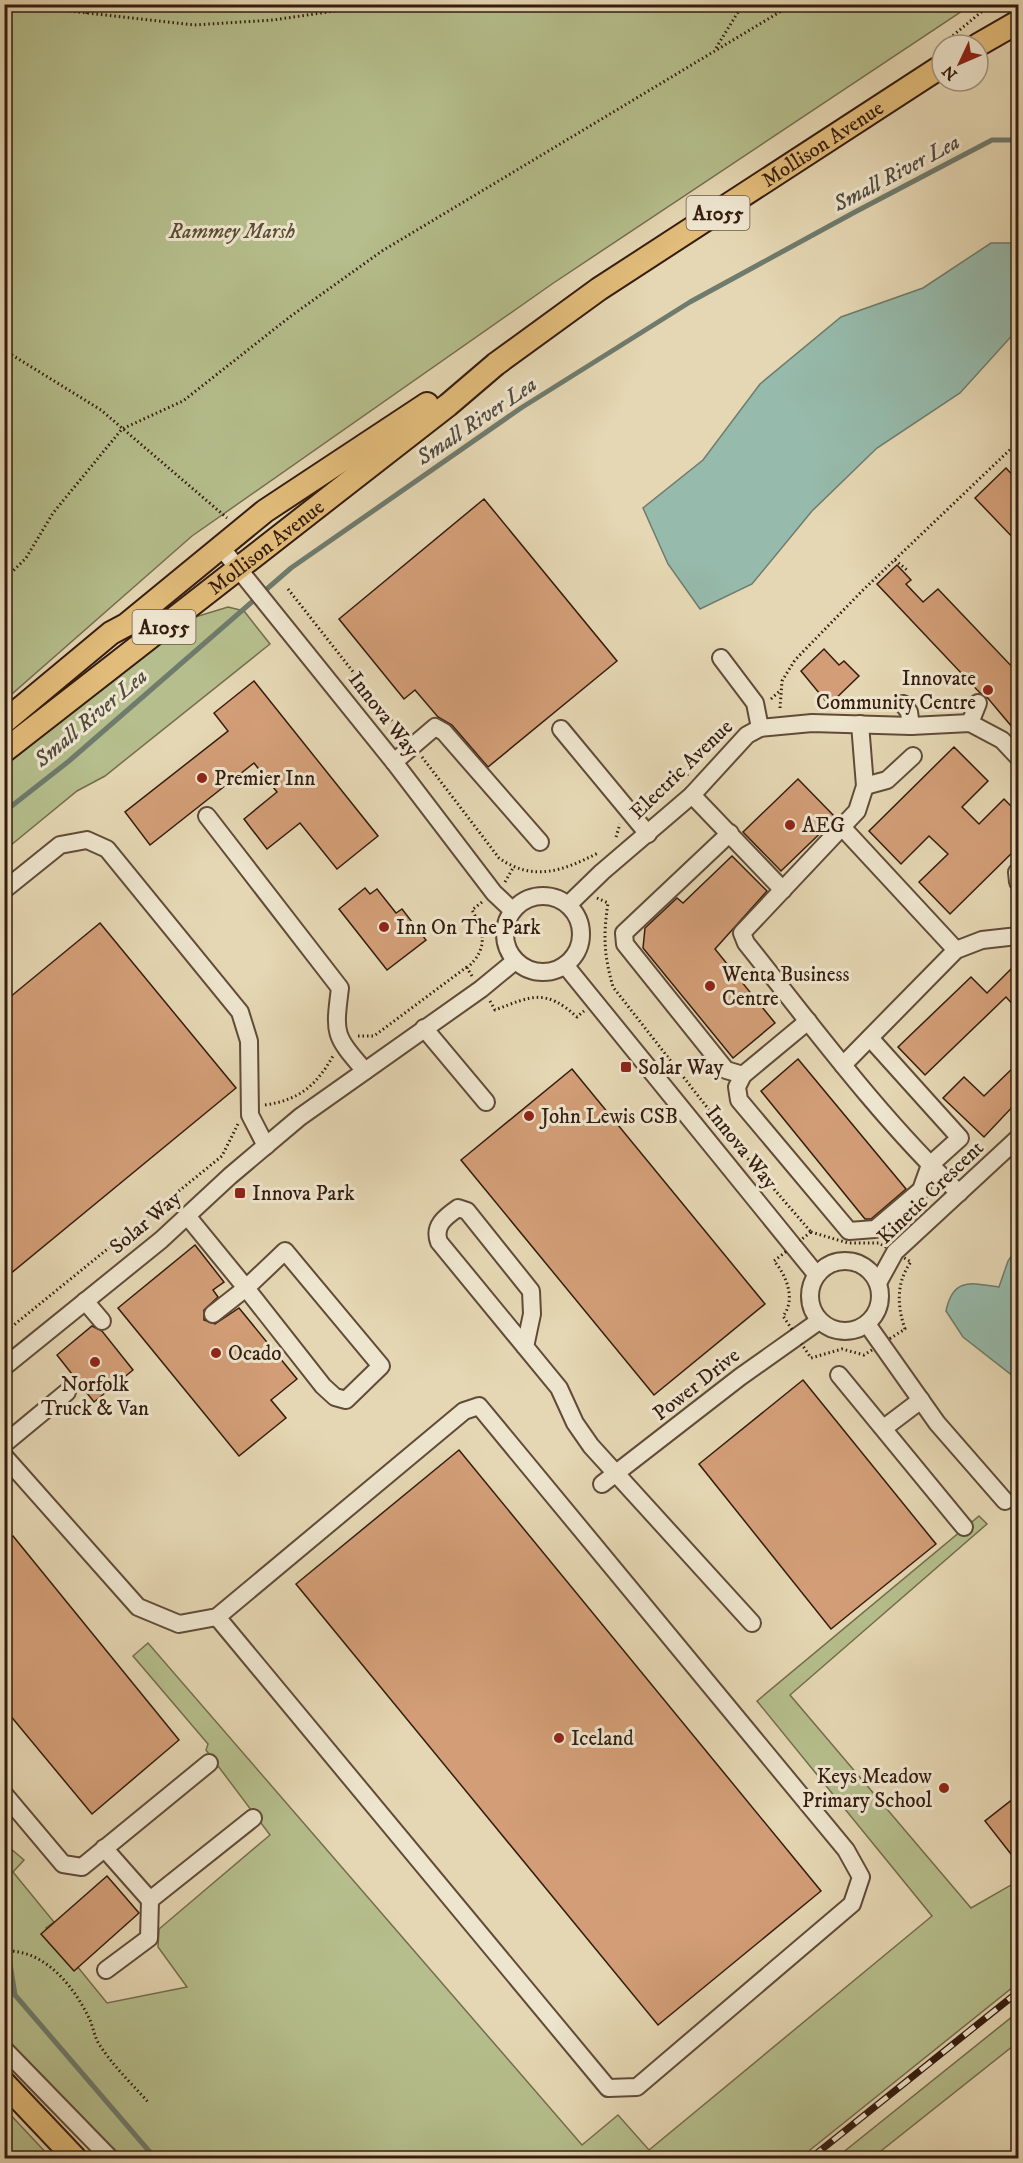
<svg xmlns="http://www.w3.org/2000/svg" width="1023" height="2163" font-family="'IM FELL DW Pica',serif">
<rect width="100%" height="100%" fill="#e5d7b3"/>
<filter id="stains"><feTurbulence type="fractalNoise" baseFrequency=".00333" numOctaves="4"/><feColorMatrix values="0 0 0 0 .2 0 0 0 0 .09 0 0 0 0 .02 0 0 0 .5 -.17"/></filter>
<radialGradient id="worn" r=".72"><stop offset=".6" stop-color="#630" stop-opacity="0"/><stop offset="1" stop-color="#630" stop-opacity=".3"/></radialGradient>
<!-- green -->
<g fill="#b5be8c" stroke="#756d4e" stroke-width="1.5">
<path d="M5,4H971V5L552,284L192,536L5,700Z"/>
<path d="M228,607L244,611L270,644L105,776L77,791L5,850V754L96,693L192,618Z"/>
<path d="M979,1516L987,1524L790,1695L971,1908L1018,1881V1983L800,2158H114L5,2045L4,1843L24,1860L13,1872L54,1922L46,1928L107,2003L187,1987L158,1947L159,1929L270,1835L206,1750L208,1744L133,1656L148,1643L582,2145L618,2115L649,2150L932,1916L757,1701Z"/>
<path d="M1018,2012V2042L872,2158H836Z"/>
<path d="M4,2109H5L51,2158H5Z"/>
</g>
<!-- water -->
<g fill="#96baab" stroke="#6f7b6d" stroke-width="1.5">
<path d="M991,243H1018V329L960,393L877,448L812,511L752,584L700,609L668,564L643,508L703,460L760,384L841,317L923,288Z"/>
<path d="M1018,1246V1380L963,1337L946,1311C953,1277 971,1283 999,1287L1008,1261Z"/>
</g>
<g fill="none" stroke-linecap="round" stroke-linejoin="round">
<!-- stream -->
<g stroke="#6f7b6d" stroke-width="5">
<path d="M4,812L69,761L291,568L521,408L690,302L855,212L992,140H1018"/>
<path d="M4,1937L6,1942"/>
<path d="M9,1957L15,1995L155,2158"/>
</g>
</g>
<!-- building -->
<g fill="#d39e77" stroke="#351c0f" stroke-width="1.5">
<path d="M1006,468L1018,481V543L975,498Z"/>
<path d="M484,499L617,661L488,767L452,725L438,717L415,690L404,699L339,619Z"/>
<path d="M897,565L911,580L906,584L923,602L938,589L1018,673V734L986,696L980,693L877,584Z"/>
<path d="M824,649L839,665L844,661L859,676L829,705L801,671Z"/>
<path d="M254,681L378,836L337,869L300,823L267,849L244,819L277,792L254,763L150,845L125,812L228,731L214,713Z"/>
<path d="M954,747L988,781L962,807L979,824L1004,799L1018,813V847L950,914L919,882L948,854L929,836L901,864L869,831Z"/>
<path d="M798,779L836,818L781,871L743,832Z"/>
<path d="M732,856L767,891L715,949L775,1023L733,1058L643,948L645,928L677,898L683,903Z"/>
<path d="M365,888L370,894L377,889L396,913L402,909L426,940L387,970L339,909Z"/>
<path d="M100,923L236,1088L4,1279V1002Z"/>
<path d="M1018,962V1010L1006,997L925,1075L898,1047L971,977L987,993Z"/>
<path d="M798,1059L906,1189L871,1219H865L761,1091Z"/>
<path d="M1018,1063V1101L984,1137L943,1098L964,1077L984,1096Z"/>
<path d="M572,1069L765,1304L654,1395L461,1160Z"/>
<path d="M195,1245L224,1282L213,1290L218,1297L204,1310V1320L215,1324L239,1308L297,1379L271,1400L286,1418L239,1456L118,1308Z"/>
<path d="M92,1326L102,1331L133,1370L94,1402L57,1355Z"/>
<path d="M803,1380L936,1544L831,1629L699,1464Z"/>
<path d="M459,1450L821,1891L658,2025L296,1584Z"/>
<path d="M13,1536L179,1740L92,1814L4,1708V1543Z"/>
<path d="M1018,1795V1863L985,1821Z"/>
<path d="M107,1876L139,1913L74,1971L41,1934Z"/>
</g>
<g fill="none" stroke-linecap="round" stroke-linejoin="round">
<!-- minor casing -->
<g stroke="#614b38" stroke-width="20">
<g id="minor">
<path d="M220,546L394,762L494,893L512,910"/>
<path d="M721,658L755,703L760,728"/>
<path d="M903,704L909,712L911,726"/>
<path d="M970,723L978,703"/>
<path d="M860,724L865,786L857,811L742,933L746,943C814,1028 880,1118 959,1193"/>
<path d="M561,729L648,834"/>
<path d="M394,762L435,727L444,732L540,842"/>
<path d="M865,786L887,780L913,756"/>
<path d="M692,795L783,890"/>
<path d="M207,816L340,988C334,1035 334,1035 365,1071"/>
<path d="M842,827L956,950"/>
<path d="M730,833L624,933L625,944L726,1070L743,1075"/>
<path d="M1017,872L1018,882"/>
<path d="M4,890L60,845L87,840L107,849L240,1012L249,1041L250,1115L266,1146"/>
<circle cx="543" cy="934" r="38"/>
<path d="M568,905L602,872L692,795L747,735L760,728L812,723L911,726L970,723L1002,740L1018,757"/>
<path d="M565,965L816,1274"/>
<path d="M808,1021L743,1075L737,1087L739,1100L849,1231L875,1229L921,1190L930,1165L960,1138L870,1038"/>
<path d="M424,1028L486,1102"/>
<path d="M843,1065L956,950L982,940L1018,936"/>
<path d="M188,1217L246,1288L213,1314"/>
<path d="M285,1251L381,1366L346,1400L335,1397L323,1386L246,1288Z"/>
<circle cx="845" cy="1296" r="35"/>
<path d="M878,1283L895,1252L1018,1138"/>
<path d="M85,1301L102,1321"/>
<path d="M867,1324L937,1423L1005,1501"/>
<path d="M525,1347L532,1314L531,1291L467,1211L458,1208C445,1217 433,1226 439,1242L559,1388L575,1423L591,1446L752,1623"/>
<path d="M4,1367L161,1240L230,1176L300,1117L481,989L515,961"/>
<path d="M839,1375L964,1527"/>
<path d="M884,1428L921,1400"/>
<path d="M4,1444L67,1392"/>
<path d="M4,1456L138,1607L179,1624L217,1617L464,1411L479,1406L846,1850L861,1877L852,1904L637,2087L608,2088L217,1617"/>
<path d="M602,1484L740,1377L819,1321"/>
<path d="M4,1794L63,1864L82,1867L209,1763"/>
<path d="M104,1848L150,1900"/>
<path d="M106,1970L149,1938L150,1900L253,1818"/>
<path d="M4,2049L110,2158"/>
</g>
</g>
<!-- major casing -->
<g stroke="#351c0f" stroke-width="26">
<g id="major">
<path d="M978,45L1018,22"/>
<path d="M4,722L111,633L126,625L265,511L427,404"/>
<path id="s1" d="M4,751L448,405L496,364L599,289L942,66"/>
<path d="M4,2083L75,2158"/>
</g>
</g>
<!-- path -->
<g stroke="#351c0f" stroke-width="3" stroke-dasharray="1.5 3" stroke-linecap="butt">
<path d="M7,4L194,25L273,20L383,4"/>
<path d="M87,14V4"/>
<path d="M939,47L991,4"/>
<path d="M716,48L743,4"/>
<path d="M4,350L101,410L227,518"/>
<path d="M895,560L907,570"/>
<path d="M4,580L26,558L53,513L122,429L183,401L291,316L382,251L793,4"/>
<path d="M288,589L402,734"/>
<path d="M771,699L781,690"/>
<path d="M780,708L782,681L795,660L862,591L1018,442"/>
<path d="M422,757L499,858C533,882 563,871 598,853"/>
<path d="M641,801L659,797L688,774"/>
<path d="M616,837L620,824"/>
<path d="M505,882L513,868"/>
<path d="M597,898L608,903C603,936 604,955 613,987L742,1152L811,1232"/>
<path d="M472,976L467,968C488,949 485,933 472,910L482,902"/>
<path d="M490,1001L495,1010C532,996 545,988 577,1017L584,1011"/>
<path d="M358,1036H374L468,966L467,968"/>
<path d="M265,1105C299,1100 316,1086 333,1056"/>
<path d="M811,1232L848,1243H879L911,1262C896,1282 897,1306 905,1329L864,1355L842,1349L811,1358L783,1316C796,1300 787,1276 774,1261Z"/>
<path d="M4,1333L222,1156L238,1124"/>
<path d="M4,1951C44,1949 73,1985 89,2018C93,2026 94,2036 99,2044C113,2066 132,2084 149,2103"/>
</g>
<!-- minor -->
<use href="#minor" stroke="#eee5ce" stroke-width="16"/>
<!-- major -->
<use href="#major" stroke="#e2bc7a" stroke-width="22"/>
<!-- rail casing -->
<g stroke="#351c0f" stroke-width="7">
<path id="rail" d="M811,2158L1018,1992"/>
</g>
<!-- rail -->
<use href="#rail" stroke="#eee5ce" stroke-width="4.5" stroke-dasharray="14" stroke-linecap="butt"/>
</g>
<!-- markers -->
<g fill="#8f2418" stroke="#eee5ce" stroke-width="2">
<circle cx="988" cy="690" r="6"/>
<circle cx="202" cy="778" r="6"/>
<circle cx="790" cy="825" r="6"/>
<circle cx="384" cy="927" r="6"/>
<circle cx="710" cy="986" r="6"/>
<rect x="620" y="1061" width="12" height="12" rx="3"/>
<circle cx="529" cy="1116" r="6"/>
<rect x="234" y="1187" width="12" height="12" rx="3"/>
<circle cx="216" cy="1353" r="6"/>
<circle cx="95" cy="1362" r="6"/>
<circle cx="559" cy="1738" r="6"/>
<circle cx="944" cy="1788" r="6"/>
</g>
<g text-anchor="middle" stroke-width="6" stroke-linejoin="round" paint-order="stroke">
<!-- shield labels -->
<g fill="#eee5ce" stroke="#6c5848" stroke-width="1.5">
<rect x="686.5" y="196" width="63" height="34" rx="4.5"/>
<rect x="132.5" y="610" width="63" height="34" rx="4.5"/>
</g>
<g font-size="20" font-weight="bold" fill="#351c0f">
<text x="718" y="220">A1055</text>
<text x="164" y="634">A1055</text>
</g>
<!-- street labels -->
<g font-size="21" fill="#351c0f" stroke="#eee5ce">
<text dy="7" stroke="none"><textPath href="#s1" startOffset="1020">Mollison Avenue</textPath></text>
<text dy="7" stroke="none"><textPath href="#s1" startOffset="332">Mollison Avenue</textPath></text>
<text transform="translate(384 714) rotate(52)" y="7">Innova Way</text>
<text transform="translate(681 769) rotate(-44)" y="7">Electric Avenue</text>
<text transform="translate(742 1147) rotate(51)" y="7">Innova Way</text>
<text transform="translate(930 1192) rotate(-44)" y="7">Kinetic Crescent</text>
<text transform="translate(145 1222) rotate(-40)" y="7">Solar Way</text>
<text transform="translate(696 1384) rotate(-38)" y="7">Power Drive</text>
</g>
<!-- park labels -->
<g font-size="21" font-style="italic" fill="#5b4d34" stroke="#eee5ce">
<text x="232" y="238">Rammey Marsh</text>
</g>
<!-- poi labels -->
<g font-size="21" fill="#351c0f" stroke="#eee5ce" text-anchor="start">
<text x="976" y="685" text-anchor="end">Innovate<tspan x="976" dy="24">Community Centre</tspan></text>
<text x="214" y="785">Premier Inn</text>
<text x="802" y="832">AEG</text>
<text x="396" y="934">Inn On The Park</text>
<text x="722" y="981">Wenta Business<tspan x="722" dy="24">Centre</tspan></text>
<text x="638" y="1074">Solar Way</text>
<text x="541" y="1123">John Lewis CSB</text>
<text x="252" y="1200">Innova Park</text>
<text x="228" y="1360">Ocado</text>
<text x="95" y="1391" text-anchor="middle">Norfolk<tspan x="95" dy="24">Truck &amp; Van</tspan></text>
<text x="571" y="1745">Iceland</text>
<text x="932" y="1783" text-anchor="end">Keys Meadow<tspan x="932" dy="24">Primary School</tspan></text>
</g>
<!-- water labels -->
<g font-size="22" font-style="italic" fill="#524b3e" stroke="#eee5ce">
<text transform="translate(896 172) rotate(-28)" y="8">Small River Lea</text>
<text transform="translate(476 420) rotate(-34)" y="8">Small River Lea</text>
<text transform="translate(90 717) rotate(-40)" y="8">Small River Lea</text>
</g>
</g>
<!-- margin -->
<rect width="1023" height="2163" fill="none" stroke="#e5d7b3" stroke-width="24"/>
<rect x="6" y="6" width="1011" height="2151" fill="none" stroke="#351c0f" stroke-width="3"/>
<rect x="12" y="12" width="999" height="2139" fill="none" stroke="#351c0f" stroke-width="1.5"/>
<!-- north arrow -->
<g transform="translate(960 63) rotate(226)"><circle r="28" fill="#eee5ce" stroke="#a49582" stroke-width="1.5"/>
<path d="M0-4.5L10 22L0 15L-10 22Z" fill="#8f2418"/>
<text y="-9" font-size="16" font-weight="bold" text-anchor="middle" fill="#351c0f">N</text>
</g>
<rect width="100%" height="100%" filter="url(#stains)"/>
<rect width="100%" height="100%" fill="url(#worn)"/>
</svg>
